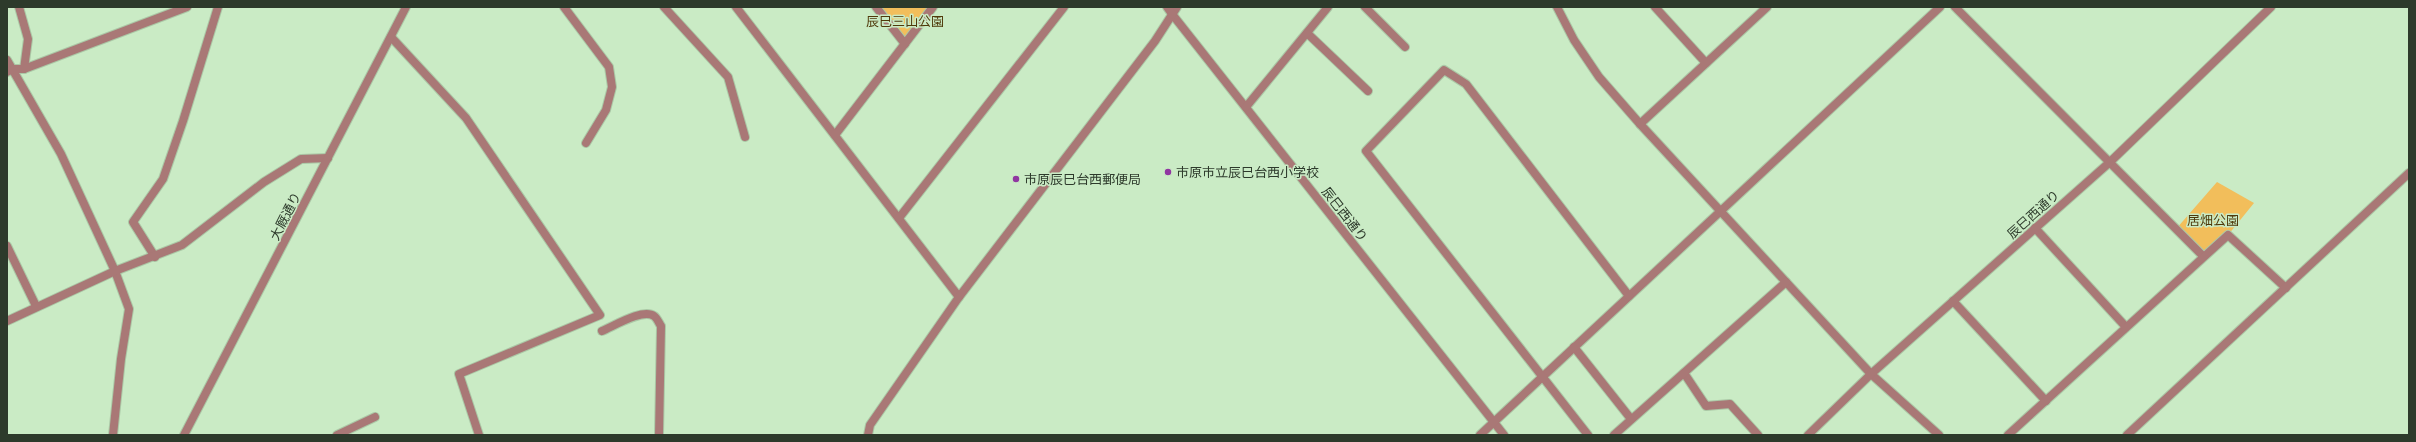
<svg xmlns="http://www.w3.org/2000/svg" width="2416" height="442" font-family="Cabin,'Noto Sans JP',sans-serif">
<rect width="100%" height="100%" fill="#caebc5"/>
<!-- green -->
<g fill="#f2be5b">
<path d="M876,7H933L905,44Z"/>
<path d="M2217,182L2254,203L2228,235L2203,256L2176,229Z"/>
</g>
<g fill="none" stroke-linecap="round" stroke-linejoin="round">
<!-- minor casing -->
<g stroke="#abc8a6" stroke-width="10">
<g id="minor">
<path d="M19,7L28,39L24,69"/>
<path d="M564,7L609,67L612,87L606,110L586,143"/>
<path d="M664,7L728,77L745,137"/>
<path d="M736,7L959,297"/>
<path d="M876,7L905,44"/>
<path d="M1365,7L1405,47"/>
<path d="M1557,7L1574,40L1599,77L1640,124L1871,374L1939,435"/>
<path d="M1655,7L1706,63"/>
<path d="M1955,7L2203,256"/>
<path d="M1172,14L1504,435"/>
<path d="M1307,33L1368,91"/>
<path d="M391,37L466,118L600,315L459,374L479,435"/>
<path d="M7,60L61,154L115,271L129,309L121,359L113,435"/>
<path d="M7,72L13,69H24L187,7"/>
<path d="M1246,107L1328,7"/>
<path d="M1640,124L1767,7"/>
<path d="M835,135L933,7"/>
<path d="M899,218L1064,7"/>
<path d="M2035,228L2126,327"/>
<path d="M7,246L36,306"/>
<path d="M155,257L133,222L163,179L183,121L218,7"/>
<path d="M1953,301L2046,401"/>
<path d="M7,321L115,271L182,245L264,182L301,159L328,158"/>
<path d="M602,331C614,326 643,308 654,316C657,318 659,323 661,326L659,435"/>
<path d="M1574,347L1631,419"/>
<path d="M1684,373L1706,406L1730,404L1758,435"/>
<path d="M337,435L375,417"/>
<path d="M868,435L870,425L959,297L1155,41L1177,7"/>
<path d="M1480,435L1940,7"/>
<path d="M1588,435L1366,151L1444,70L1466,84L1629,296"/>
<path d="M1614,435L1786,282"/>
<path d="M1808,435L1871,374L2110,162L2271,7"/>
<path d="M2008,435L2228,235L2286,288"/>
<path d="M2127,435L2409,173"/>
</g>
</g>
<!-- tertiary casing -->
<g stroke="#abc8a6" stroke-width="10">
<g id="tertiary">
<path d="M1167,7L1172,14"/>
<path d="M184,435L406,7"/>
</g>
</g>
<!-- minor -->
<use href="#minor" stroke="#a97876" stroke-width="8"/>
<!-- tertiary -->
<use href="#tertiary" stroke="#a97876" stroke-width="8"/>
</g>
<!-- markers -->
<g fill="#9036a1" stroke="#caebc5" stroke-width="1.5">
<circle cx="1168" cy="172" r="4"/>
<circle cx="1016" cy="179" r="4"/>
</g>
<g text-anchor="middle" stroke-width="3" stroke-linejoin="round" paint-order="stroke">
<!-- park labels -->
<g font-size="13" fill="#4f390a" stroke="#caebc5">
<text x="905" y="26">辰巳三山公園</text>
<text x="2213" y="225">居畑公園</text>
</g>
<!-- poi labels -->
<g font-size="13" fill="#2d3a2b" stroke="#caebc5" text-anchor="start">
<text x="1176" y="177">市原市立辰巳台西小学校</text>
<text x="1024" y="184">市原辰巳台西郵便局</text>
</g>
<!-- street labels -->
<g font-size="13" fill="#2d3a2b" stroke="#caebc5">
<text transform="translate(1345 214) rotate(52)" y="5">辰巳西通り</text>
<text transform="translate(2033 214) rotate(-42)" y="5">辰巳西通り</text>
<text transform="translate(285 216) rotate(-63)" y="5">大厩通り</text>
</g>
</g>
<!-- border -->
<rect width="2416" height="442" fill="none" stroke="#2d3a2b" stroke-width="16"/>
</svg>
